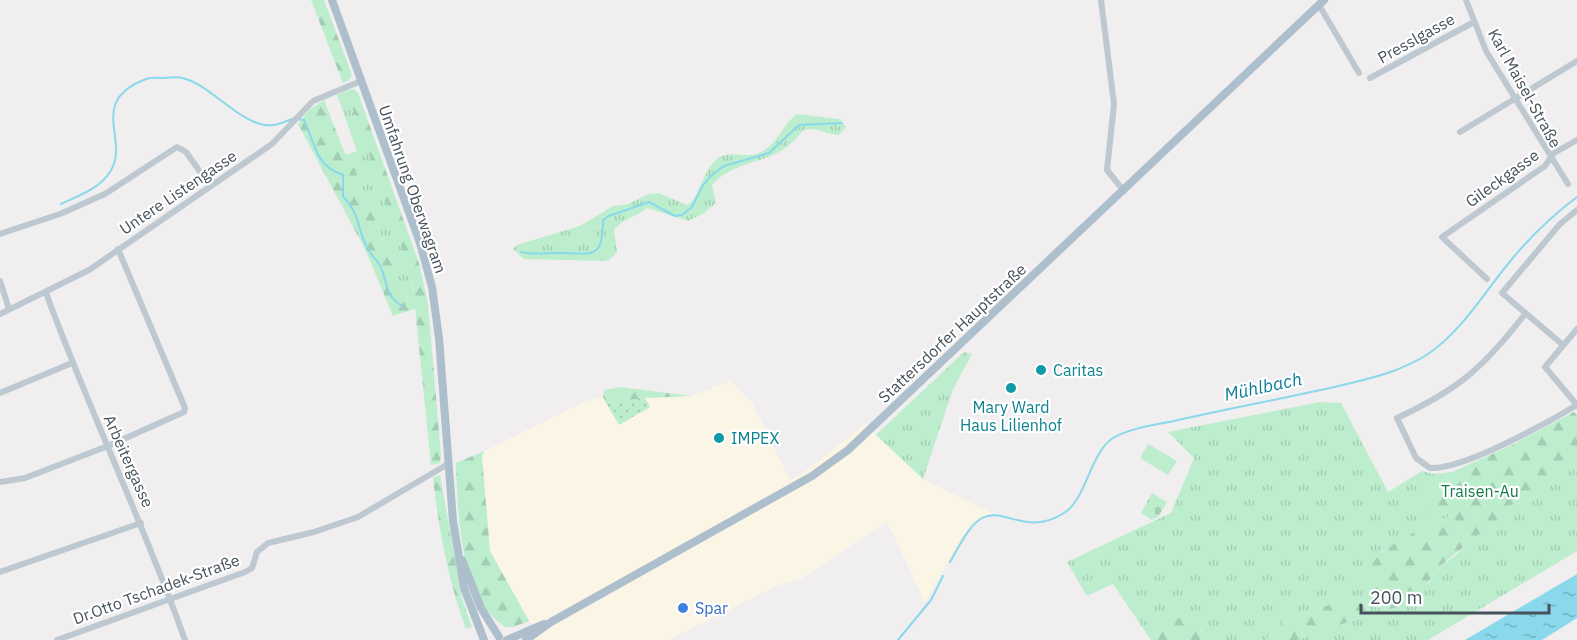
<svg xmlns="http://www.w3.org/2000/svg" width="1577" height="640" font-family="'IBM Plex Sans',sans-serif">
<defs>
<pattern id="grass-tufts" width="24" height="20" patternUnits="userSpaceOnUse" patternTransform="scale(1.5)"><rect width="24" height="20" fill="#bceece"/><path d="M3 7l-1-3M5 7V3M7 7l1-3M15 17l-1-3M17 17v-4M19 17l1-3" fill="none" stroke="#a3ceb3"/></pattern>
<pattern id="forest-firs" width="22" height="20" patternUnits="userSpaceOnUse" patternTransform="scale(1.5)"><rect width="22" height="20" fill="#bceece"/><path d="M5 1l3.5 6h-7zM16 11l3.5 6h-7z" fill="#a3ceb3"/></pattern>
<pattern id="cemetery-stones" width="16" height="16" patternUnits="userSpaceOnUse" patternTransform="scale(1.5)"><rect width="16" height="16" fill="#bceece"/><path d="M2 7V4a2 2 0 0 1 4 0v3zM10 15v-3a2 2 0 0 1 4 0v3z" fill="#a3ceb3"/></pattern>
<pattern id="park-dots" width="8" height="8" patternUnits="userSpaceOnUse" patternTransform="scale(1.5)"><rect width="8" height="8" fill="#bceece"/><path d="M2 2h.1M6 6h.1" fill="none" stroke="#a3ceb3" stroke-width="1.8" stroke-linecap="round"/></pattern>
<pattern id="water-ripples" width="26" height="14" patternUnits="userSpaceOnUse" patternTransform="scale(1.5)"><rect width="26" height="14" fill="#89d8eb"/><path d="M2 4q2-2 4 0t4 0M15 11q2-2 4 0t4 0" fill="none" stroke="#72b2c1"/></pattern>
</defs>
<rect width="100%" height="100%" fill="#f0eeee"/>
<!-- commercial -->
<path fill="#fbf5e6" d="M730,381L753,404L790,480L807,470L865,424L923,479L992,513L973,522L959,541L925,603L887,521L802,578L779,585L669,640H532L538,636L490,551L482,456L484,451L584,402L603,397L619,424L650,407L645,398L691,396Z"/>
<!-- grass -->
<g fill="url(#grass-tufts)">
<path d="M346,91C371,161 406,234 416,308L411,310L349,154L357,151L337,95Z"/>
<path d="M797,114L840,119L846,127L839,135C825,134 817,127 803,130C777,168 740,155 712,185L716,203L704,213L688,221L647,208C636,217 622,219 614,230L617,252L608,261L524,259L513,249L517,245L580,226L613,206L628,204L649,194L659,193L687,205C700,198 702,171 717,159C730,149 746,159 759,153C778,145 781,126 797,114Z"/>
<path d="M964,352L972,354L953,389L923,479L876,435Z"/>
<path d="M1320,402L1341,403L1388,492L1422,471L1433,474L1452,472L1422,498L1457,512L1381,552L1428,584L1439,567L1455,556L1506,507C1514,502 1521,504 1529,501C1544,496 1554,478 1564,467L1577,466V551L1428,640H1297L1362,617L1368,608L1364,600L1354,597L1288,618L1265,640H1208L1201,629L1166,624L1151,640L1113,584L1087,596L1067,562L1171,513L1194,458L1168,432Z"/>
</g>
<!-- forest -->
<g fill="url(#forest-firs)">
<path d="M311,0H324L352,75L348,81L343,83Z"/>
<path d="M353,89L358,93L419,263L428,304L441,455L440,463L431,465L413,288L398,235L346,91Z"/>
<path d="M324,100L345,154H349L411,310L393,316L365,249L298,124L309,110Z"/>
<path d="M620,387L691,396L645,398L606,403L603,397L604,390Z"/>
<path d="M1574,412L1577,415V466L1564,467C1554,478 1544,496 1529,501C1521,504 1514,502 1506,507L1503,515L1439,567L1415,601L1391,609L1376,608L1368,594L1374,583L1365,577C1373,546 1428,527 1456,513L1425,512L1421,507L1422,498L1452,472L1510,446Z"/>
<path d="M484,451L482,456L490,551L529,621L513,627H505C499,622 492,617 487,611C460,577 457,505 456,463Z"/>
<path d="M440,475L462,599L472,627L466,629C448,580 439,531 433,478Z"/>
<path d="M1354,597L1364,600L1368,608L1362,617L1297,640H1265L1288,618Z"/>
<path d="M1183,616L1194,620L1208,640H1151L1166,624Z"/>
</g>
<!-- cemetery -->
<path fill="url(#cemetery-stones)" d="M1152,493L1167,502L1158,517L1152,520L1141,513Z"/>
<!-- park -->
<path fill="url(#park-dots)" d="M645,398L650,407L619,425L606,403Z"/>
<!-- pitch -->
<path fill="#bceece" d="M1148,444L1177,461L1168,475L1140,458Z"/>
<!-- water -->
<path fill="url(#water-ripples)" d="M1577,574V618L1542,640H1465Z"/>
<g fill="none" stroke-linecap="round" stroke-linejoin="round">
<!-- stream -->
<g stroke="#89d8eb" stroke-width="2">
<path d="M297,119L304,120C315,143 315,166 343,175V196C361,216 356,226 367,247C371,256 379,261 382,270C388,287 386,296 402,306"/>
<path d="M61,204C78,196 99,189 110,172C131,140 86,102 146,79C151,77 158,78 164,78C170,78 177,76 182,78C212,84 242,129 274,125C280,124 286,121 292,119"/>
<path d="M521,252C534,255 545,253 559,253C592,253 603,261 603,220L609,216L649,202L675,216L682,215L692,207L703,185L712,175L724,166L769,153L799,125L842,123"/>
<path d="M950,562C958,549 968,526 982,518C1003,506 1027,537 1064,513C1086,500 1090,453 1113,438C1130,428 1155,425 1174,421C1230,408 1287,398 1343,385C1372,378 1402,371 1428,354C1463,330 1485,291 1512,259C1531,236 1553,215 1577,197"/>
<path d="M898,640L931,600L943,576"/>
</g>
<!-- minor -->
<g stroke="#bec8d0" stroke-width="6">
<path d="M1101,0L1114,104L1107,170L1124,191"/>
<path d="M1466,0L1486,51L1568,184"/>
<path d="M1319,5L1359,73"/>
<path d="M1370,78L1474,22"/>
<path d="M1460,132L1577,61"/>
<path d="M0,234L60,214L105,194L177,147L186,152L210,186"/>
<path d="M1487,279L1442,237L1545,166L1554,153L1577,140"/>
<path d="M0,281L9,309"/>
<path d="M46,293C89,410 143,522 185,640"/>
<path d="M0,314L89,270L272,144L313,101L361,81"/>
<path d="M1525,314C1484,367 1458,390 1397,418L1416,458L1430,468C1463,470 1547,423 1577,405"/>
<path d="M1577,329L1545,367L1577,405"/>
<path d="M1563,345L1502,293L1560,224L1577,210"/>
<path d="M0,393L72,363"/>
<path d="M0,482L25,478L108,446L184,412L185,408L118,249"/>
<path d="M0,572L141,523"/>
<path d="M57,640L245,572L252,568L257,552L268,543L314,532L358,517L448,464"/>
</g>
<!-- major -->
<g stroke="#adbecd" stroke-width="8">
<path d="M332,0L420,243L432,287L439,338L453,521L464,588L484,640"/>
<path d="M462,560L481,608L499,637"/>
<path d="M507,640L544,624"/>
<path d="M526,640L551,622L812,476L848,450L1324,0"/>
</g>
</g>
<!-- markers -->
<g fill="#0f9aa8" stroke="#fff" stroke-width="2">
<circle cx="1041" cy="370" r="6"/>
<circle cx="1011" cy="388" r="6"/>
<circle cx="719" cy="438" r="6"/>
</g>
<circle fill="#3f7fe0" stroke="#fff" stroke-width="2" cx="683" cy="608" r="6"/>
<g text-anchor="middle" stroke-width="4.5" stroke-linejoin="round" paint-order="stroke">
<!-- street labels -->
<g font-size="16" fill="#46515b" stroke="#fff">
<text transform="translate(1416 38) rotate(-29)" y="6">Presslgasse</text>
<text transform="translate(1525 88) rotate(61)" y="6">Karl Maisel-Straße</text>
<text transform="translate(1502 178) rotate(-36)" y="6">Gileckgasse</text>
<text transform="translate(413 189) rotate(71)" y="6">Umfahrung Oberwagram</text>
<text transform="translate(178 192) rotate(-34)" y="6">Untere Listengasse</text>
<text transform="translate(952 333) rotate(-43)" y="6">Stattersdorfer Hauptstraße</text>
<text transform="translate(129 461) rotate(66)" y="6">Arbeitergasse</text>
<text transform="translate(156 589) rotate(-20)" y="6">Dr.Otto Tschadek-Straße</text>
</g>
<!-- culture labels -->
<g font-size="16" fill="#0d838f" stroke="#fff" text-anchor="start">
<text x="1053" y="376">Caritas</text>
<text x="1011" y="413" text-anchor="middle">Mary Ward<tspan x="1011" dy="18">Haus Lilienhof</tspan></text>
<text x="731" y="444">IMPEX</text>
</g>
<!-- park labels -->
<g font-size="16" fill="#177b48" stroke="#fff">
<text x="1480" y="497">Traisen-Au</text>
</g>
<!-- shop labels -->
<g font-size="16" fill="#366cbe" stroke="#fff" text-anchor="start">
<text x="695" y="614">Spar</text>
</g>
<!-- water labels -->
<g font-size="18" font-style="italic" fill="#0d7d98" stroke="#fff">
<text transform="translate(1263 387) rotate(-12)" y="6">Mühlbach</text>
</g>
</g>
<!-- scale -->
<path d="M1361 604v9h188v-9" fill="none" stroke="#46515b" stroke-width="3"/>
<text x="1370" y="604" font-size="18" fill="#46515b" stroke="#ffffff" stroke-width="4.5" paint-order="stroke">200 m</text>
</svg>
